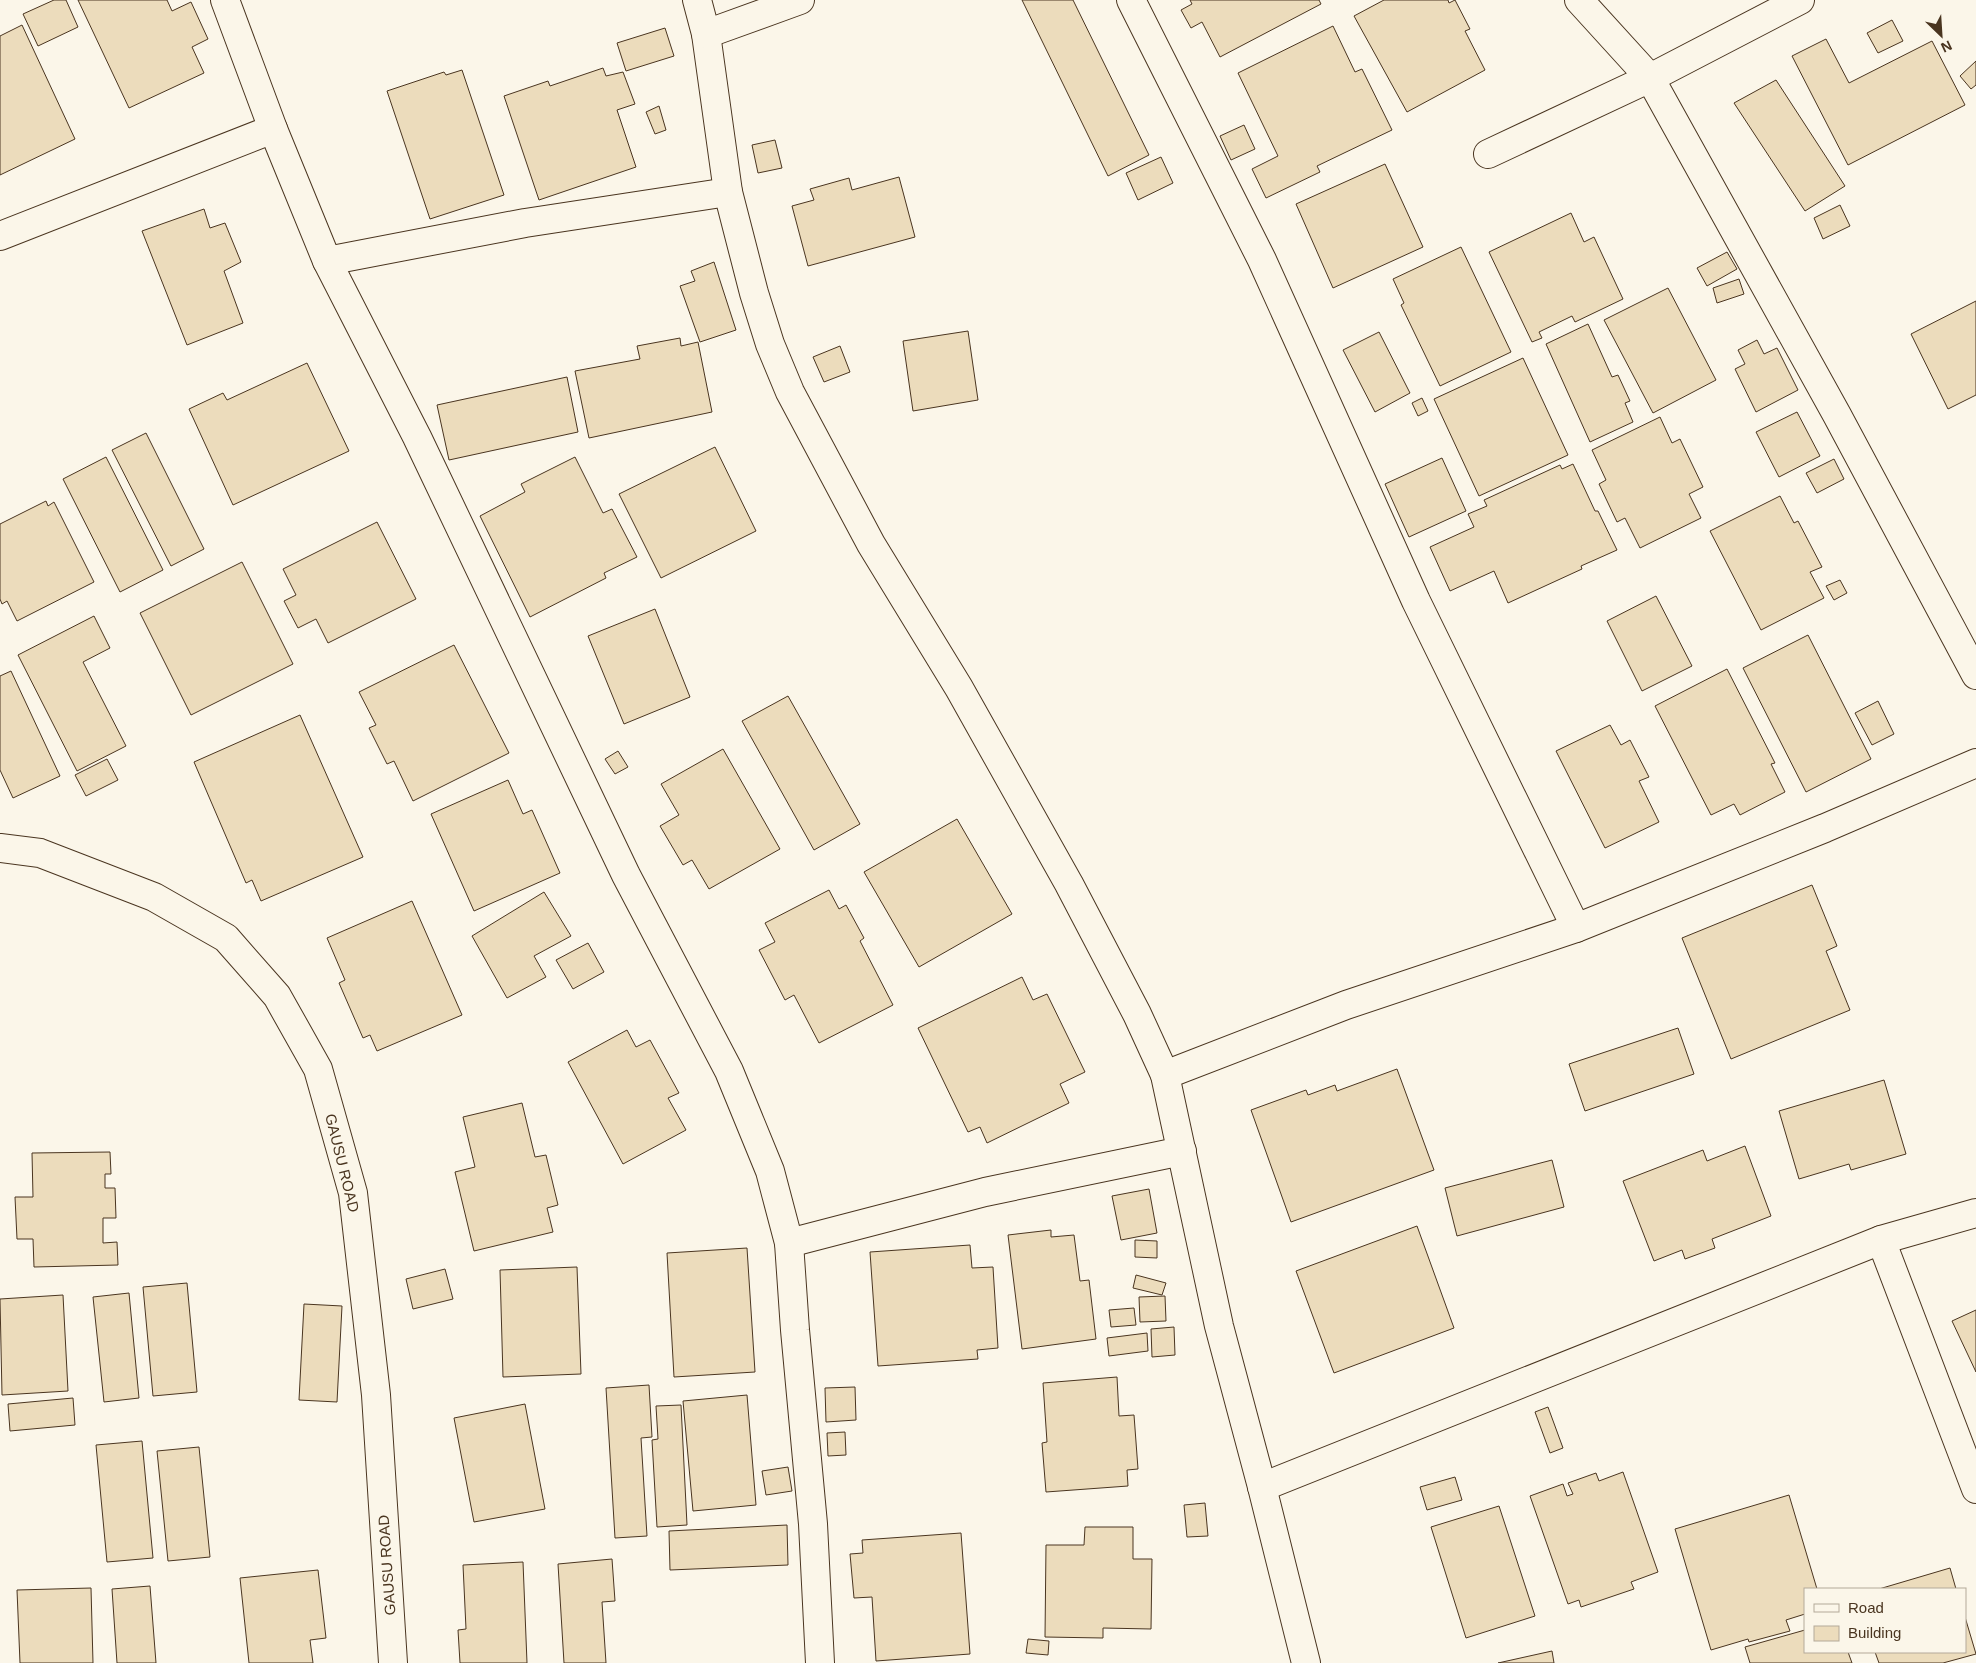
<svg xmlns="http://www.w3.org/2000/svg" width="1976" height="1663" font-family="Arial,sans-serif">
<rect width="100%" height="100%" fill="#fbf6e9"/>
<!-- building -->
<g fill="#ecdcbc" stroke="#4a3520">
<path d="M54,0H66L78,27L38,46L23,14Z"/>
<path d="M78,0H167L172,11L191,2L208,39L192,47L204,73L129,108Z"/>
<path d="M1022,0H1073L1149,155L1108,176Z"/>
<path d="M1190,0H1319L1321,4L1220,57L1202,22L1191,28L1181,10L1192,4Z"/>
<path d="M1384,0H1448L1449,3L1455,0L1470,29L1465,31L1485,70L1407,112L1354,16Z"/>
<path d="M1892,20L1903,41L1878,53L1867,33Z"/>
<path d="M22,25L75,139L0,175V36Z"/>
<path d="M1333,26L1355,72L1362,69L1392,130L1317,166L1320,172L1266,198L1252,169L1278,156L1238,73Z"/>
<path d="M665,28L674,56L626,71L617,43Z"/>
<path d="M1826,39L1849,83L1932,41L1965,105L1848,165L1792,56Z"/>
<path d="M1976,61V85L1971,89L1960,76Z"/>
<path d="M603,68L606,76L623,72L635,104L617,110L636,167L539,200L504,96L548,81L550,86Z"/>
<path d="M462,70L504,195L430,219L387,91L444,72L446,75Z"/>
<path d="M1776,80L1845,186L1805,211L1734,103Z"/>
<path d="M659,106L666,130L655,134L646,112Z"/>
<path d="M1244,125L1255,149L1231,160L1220,136Z"/>
<path d="M775,140L782,168L758,173L752,145Z"/>
<path d="M1161,157L1173,183L1138,200L1126,173Z"/>
<path d="M1385,164L1423,247L1333,288L1296,204Z"/>
<path d="M899,177L915,237L808,266L792,206L814,200L810,189L849,178L852,190Z"/>
<path d="M1840,205L1850,226L1823,239L1814,218Z"/>
<path d="M204,209L210,228L225,223L241,262L224,271L243,323L187,345L142,231Z"/>
<path d="M1571,213L1584,242L1594,237L1623,299L1575,322L1572,316L1539,332L1542,338L1532,342L1489,252Z"/>
<path d="M1461,247L1511,352L1440,386L1401,305L1404,303L1393,279Z"/>
<path d="M1727,252L1737,269L1707,286L1697,268Z"/>
<path d="M714,262L736,330L700,342L680,286L695,281L691,271Z"/>
<path d="M1739,279L1744,294L1717,303L1713,288Z"/>
<path d="M1668,288L1716,380L1653,413L1604,320Z"/>
<path d="M1976,301V395L1948,409L1911,334Z"/>
<path d="M1588,324L1612,377L1618,375L1630,401L1625,403L1633,422L1590,442L1546,344Z"/>
<path d="M968,331L978,400L913,411L903,341Z"/>
<path d="M1379,332L1410,393L1375,412L1343,350Z"/>
<path d="M680,338L681,346L698,342L712,412L589,438L575,371L640,359L637,346Z"/>
<path d="M1757,340L1764,354L1777,348L1798,390L1756,412L1735,369L1745,364L1738,350Z"/>
<path d="M840,346L850,372L824,382L813,357Z"/>
<path d="M1523,358L1568,455L1479,496L1434,399Z"/>
<path d="M307,363L349,451L233,505L189,409L223,393L227,400Z"/>
<path d="M567,377L578,432L449,460L437,405Z"/>
<path d="M1422,398L1428,411L1418,416L1412,403Z"/>
<path d="M1797,412L1820,456L1779,477L1756,432Z"/>
<path d="M1660,417L1672,443L1680,439L1703,487L1689,494L1701,518L1640,548L1625,518L1617,522L1599,484L1606,480L1592,450Z"/>
<path d="M146,433L204,549L171,566L112,450Z"/>
<path d="M715,447L756,531L661,578L619,494Z"/>
<path d="M106,457L163,570L120,592L63,479Z"/>
<path d="M575,457L603,513L612,509L637,557L604,573L606,578L530,617L480,516L525,492L521,484Z"/>
<path d="M1442,458L1466,511L1409,537L1385,484Z"/>
<path d="M1834,459L1844,479L1817,493L1806,473Z"/>
<path d="M1573,464L1595,511H1598L1617,550L1581,566L1582,569L1508,603L1494,571L1450,591L1430,547L1474,527L1468,514L1487,506L1484,500L1560,465L1562,469Z"/>
<path d="M1780,496L1794,523L1798,521L1822,567L1810,572L1824,598L1761,630L1710,531Z"/>
<path d="M46,501L48,506L54,502L94,582L17,621L7,601L2,604L0,599V524Z"/>
<path d="M377,522L416,599L328,643L316,619L298,628L284,601L296,595L283,569Z"/>
<path d="M242,562L293,664L191,715L140,613Z"/>
<path d="M1840,580L1847,593L1834,600L1826,586Z"/>
<path d="M1656,596L1692,666L1642,691L1607,621Z"/>
<path d="M655,609L690,697L624,724L588,636Z"/>
<path d="M94,616L110,648L83,662L126,746L77,771L18,655Z"/>
<path d="M1808,635L1871,759L1806,792L1743,668Z"/>
<path d="M454,645L509,753L413,801L394,761L387,764L369,728L376,725L359,692Z"/>
<path d="M1727,669L1775,763L1771,764L1785,792L1740,815L1734,804L1711,815L1655,706Z"/>
<path d="M11,671L60,776L13,798L0,770V676Z"/>
<path d="M788,696L860,824L814,850L742,721Z"/>
<path d="M1878,701L1894,734L1872,745L1855,713Z"/>
<path d="M300,715L363,857L261,901L252,880L246,883L194,762Z"/>
<path d="M1610,725L1621,745L1630,740L1649,777L1639,781L1659,822L1605,848L1556,751Z"/>
<path d="M723,749L780,849L709,889L692,860L683,865L660,826L679,815L661,784Z"/>
<path d="M618,751L628,767L615,774L605,759Z"/>
<path d="M107,759L118,780L86,796L75,775Z"/>
<path d="M508,780L523,814L532,810L560,873L474,911L431,814Z"/>
<path d="M957,819L1012,914L919,967L864,872Z"/>
<path d="M1812,885L1837,946L1826,951L1850,1010L1731,1059L1682,938Z"/>
<path d="M829,890L839,909L846,905L864,938L860,941L893,1005L819,1043L794,995L785,1000L759,950L775,942L765,923Z"/>
<path d="M544,892L571,936L534,956L546,977L507,998L472,936Z"/>
<path d="M412,901L462,1015L377,1051L370,1035L363,1038L339,983L345,980L327,938Z"/>
<path d="M588,943L604,972L573,989L556,960Z"/>
<path d="M1022,977L1033,1000L1047,994L1085,1072L1060,1084L1069,1103L987,1143L980,1127L968,1132L918,1028Z"/>
<path d="M1678,1028L1694,1074L1585,1111L1569,1064Z"/>
<path d="M627,1030L636,1047L650,1040L679,1093L668,1098L686,1130L623,1164L568,1062Z"/>
<path d="M1397,1069L1434,1170L1291,1222L1251,1110L1306,1090L1308,1095L1335,1085L1337,1091Z"/>
<path d="M1884,1080L1906,1154L1851,1170L1849,1164L1799,1179L1779,1111Z"/>
<path d="M522,1103L535,1157L546,1155L558,1205L547,1208L553,1232L474,1251L455,1172L475,1167L463,1117Z"/>
<path d="M1745,1146L1771,1216L1712,1239L1715,1248L1685,1259L1682,1250L1654,1261L1623,1181L1703,1150L1707,1161Z"/>
<path d="M110,1152L111,1174H105V1188H115L116,1218H103V1243L117,1242L118,1265L34,1267L33,1239H17L15,1197H33L32,1153Z"/>
<path d="M1552,1160L1564,1207L1457,1236L1445,1188Z"/>
<path d="M1149,1189L1157,1233L1121,1240L1112,1196Z"/>
<path d="M1417,1226L1454,1328L1334,1373L1296,1271Z"/>
<path d="M1051,1230V1237L1074,1235L1080,1281L1089,1280L1096,1339L1022,1349L1008,1235Z"/>
<path d="M1135,1240L1157,1241V1258L1135,1257Z"/>
<path d="M970,1245L972,1268L993,1267L998,1348L977,1350L978,1359L878,1366L870,1252Z"/>
<path d="M747,1248L755,1372L674,1377L667,1253Z"/>
<path d="M577,1267L581,1374L503,1377L500,1270Z"/>
<path d="M445,1269L453,1299L413,1309L406,1279Z"/>
<path d="M1136,1275L1166,1283L1162,1295L1133,1288Z"/>
<path d="M187,1283L197,1392L153,1396L143,1287Z"/>
<path d="M129,1293L139,1398L104,1402L93,1297Z"/>
<path d="M63,1295L68,1391L2,1395L0,1299Z"/>
<path d="M1165,1296L1166,1321L1140,1322L1139,1297Z"/>
<path d="M304,1304L342,1306L337,1402L299,1400Z"/>
<path d="M1134,1308L1136,1325L1111,1327L1109,1310Z"/>
<path d="M1976,1310V1372L1952,1321Z"/>
<path d="M1174,1327L1175,1355L1152,1357L1151,1329Z"/>
<path d="M1147,1333L1148,1351L1109,1356L1107,1338Z"/>
<path d="M1117,1377L1119,1416L1134,1415L1138,1469L1127,1470L1128,1486L1046,1492L1042,1443L1047,1442L1043,1383Z"/>
<path d="M649,1385L652,1437L641,1438L647,1536L615,1538L606,1388Z"/>
<path d="M855,1387L856,1420L826,1422L825,1388Z"/>
<path d="M747,1395L756,1505L693,1511L683,1401Z"/>
<path d="M73,1398L75,1425L10,1431L8,1404Z"/>
<path d="M525,1404L545,1509L474,1522L454,1418Z"/>
<path d="M681,1405L687,1525L657,1527L652,1440L658,1439L656,1406Z"/>
<path d="M1548,1407L1563,1448L1550,1453L1535,1412Z"/>
<path d="M845,1432L846,1455L828,1456L827,1433Z"/>
<path d="M142,1441L153,1558L107,1562L96,1445Z"/>
<path d="M199,1447L210,1557L168,1561L157,1451Z"/>
<path d="M788,1467L792,1491L766,1495L762,1471Z"/>
<path d="M1623,1472L1658,1572L1631,1582L1634,1589L1581,1607L1579,1600L1568,1604L1530,1496L1563,1484L1567,1496L1573,1494L1568,1483L1596,1473L1599,1481Z"/>
<path d="M1455,1477L1462,1500L1427,1510L1420,1487Z"/>
<path d="M1789,1495L1817,1589H1805V1614L1786,1620L1790,1631L1749,1642L1748,1639L1711,1650L1675,1529Z"/>
<path d="M1205,1503L1208,1536L1187,1537L1184,1505Z"/>
<path d="M1499,1506L1535,1616L1466,1638L1431,1527Z"/>
<path d="M787,1525L788,1565L670,1570L669,1531Z"/>
<path d="M1085,1527H1133V1559H1152L1151,1629L1103,1628V1638L1045,1637L1046,1545H1084Z"/>
<path d="M961,1533L970,1654L876,1661L872,1597L854,1598L850,1554L863,1553L862,1540Z"/>
<path d="M612,1559L615,1601L602,1602L606,1663H564L558,1564Z"/>
<path d="M523,1562L527,1663H460L458,1630L466,1629L463,1565Z"/>
<path d="M1950,1568L1956,1589H1879Z"/>
<path d="M318,1570L326,1638L310,1640L313,1663H249L240,1578Z"/>
<path d="M150,1586L156,1663H117L112,1589Z"/>
<path d="M91,1588L93,1663H20L17,1590Z"/>
<path d="M1965,1617L1976,1654L1943,1663H1879L1875,1652H1965Z"/>
<path d="M1805,1630V1652H1848L1852,1663H1750L1745,1647Z"/>
<path d="M1028,1639L1049,1641L1048,1655L1026,1653Z"/>
<path d="M1552,1651L1554,1663H1498Z"/>
</g>
<g fill="none" stroke-linecap="round" stroke-linejoin="round">
<!-- street casing -->
<g stroke="#4a3520" stroke-width="30">
<g id="street">
<path d="M225,0L273,129L327,261L525,223L728,192"/>
<path d="M697,0L706,34L728,192L754,293L770,344L790,392L871,544L959,688L1069,884L1137,1014L1165,1075L1219,1326L1262,1487L1306,1663"/>
<path d="M1131,0L1262,260L1416,601L1576,928"/>
<path d="M1579,0L1650,78L1837,415L1976,675"/>
<path d="M706,34L800,0"/>
<path d="M1488,154L1650,78L1800,0"/>
<path d="M0,236L273,129"/>
<path d="M327,261L417,437L626,875L729,1071L770,1171L789,1243L795,1330L813,1524L820,1663"/>
<path d="M0,848L40,853L154,897L226,938L277,996L318,1069L353,1193L376,1395L393,1663"/>
<path d="M1165,1075L1346,1005L1576,928L1825,828L1976,763"/>
<path d="M1881,1240L1976,1489"/>
<path d="M789,1243L985,1192L1182,1151"/>
<path d="M1262,1487L1881,1240L1976,1213"/>
</g>
</g>
<!-- street -->
<use href="#street" stroke="#fbf6e9" stroke-width="28"/>
</g>
<g text-anchor="middle" stroke-width="4" stroke-linejoin="round" paint-order="stroke">
<!-- street labels -->
<g font-size="15" fill="#4a3520" stroke="#fbf6e9">
<text transform="translate(342 1163) rotate(76)" y="5">GAUSU ROAD</text>
<text transform="translate(387 1565) rotate(-94)" y="5">GAUSU ROAD</text>
</g>
</g>
<!-- legend -->
<rect x="1804" y="1588" width="162" height="65" fill="#fbf6e9" stroke="#b4a999"/>
<rect x="1814" y="1604" width="25" height="8" fill="#fbf6e9" stroke="#b4a999"/>
<text x="1848" y="1613" font-size="15" fill="#4a3520">Road</text>
<rect x="1814" y="1626" width="25" height="15" fill="#ecdcbc" stroke="#b4a999"/>
<text x="1848" y="1638" font-size="15" fill="#4a3520">Building</text>
<!-- north arrow -->
<g transform="translate(1941 35) rotate(155)" stroke="#fbf6e9" stroke-width="4" paint-order="stroke">
<path d="M0-4L9 19L0 12L-9 19Z" fill="#4a3520"/>
<text y="-8" font-size="14" font-weight="bold" text-anchor="middle" fill="#4a3520">N</text>
</g>
</svg>
